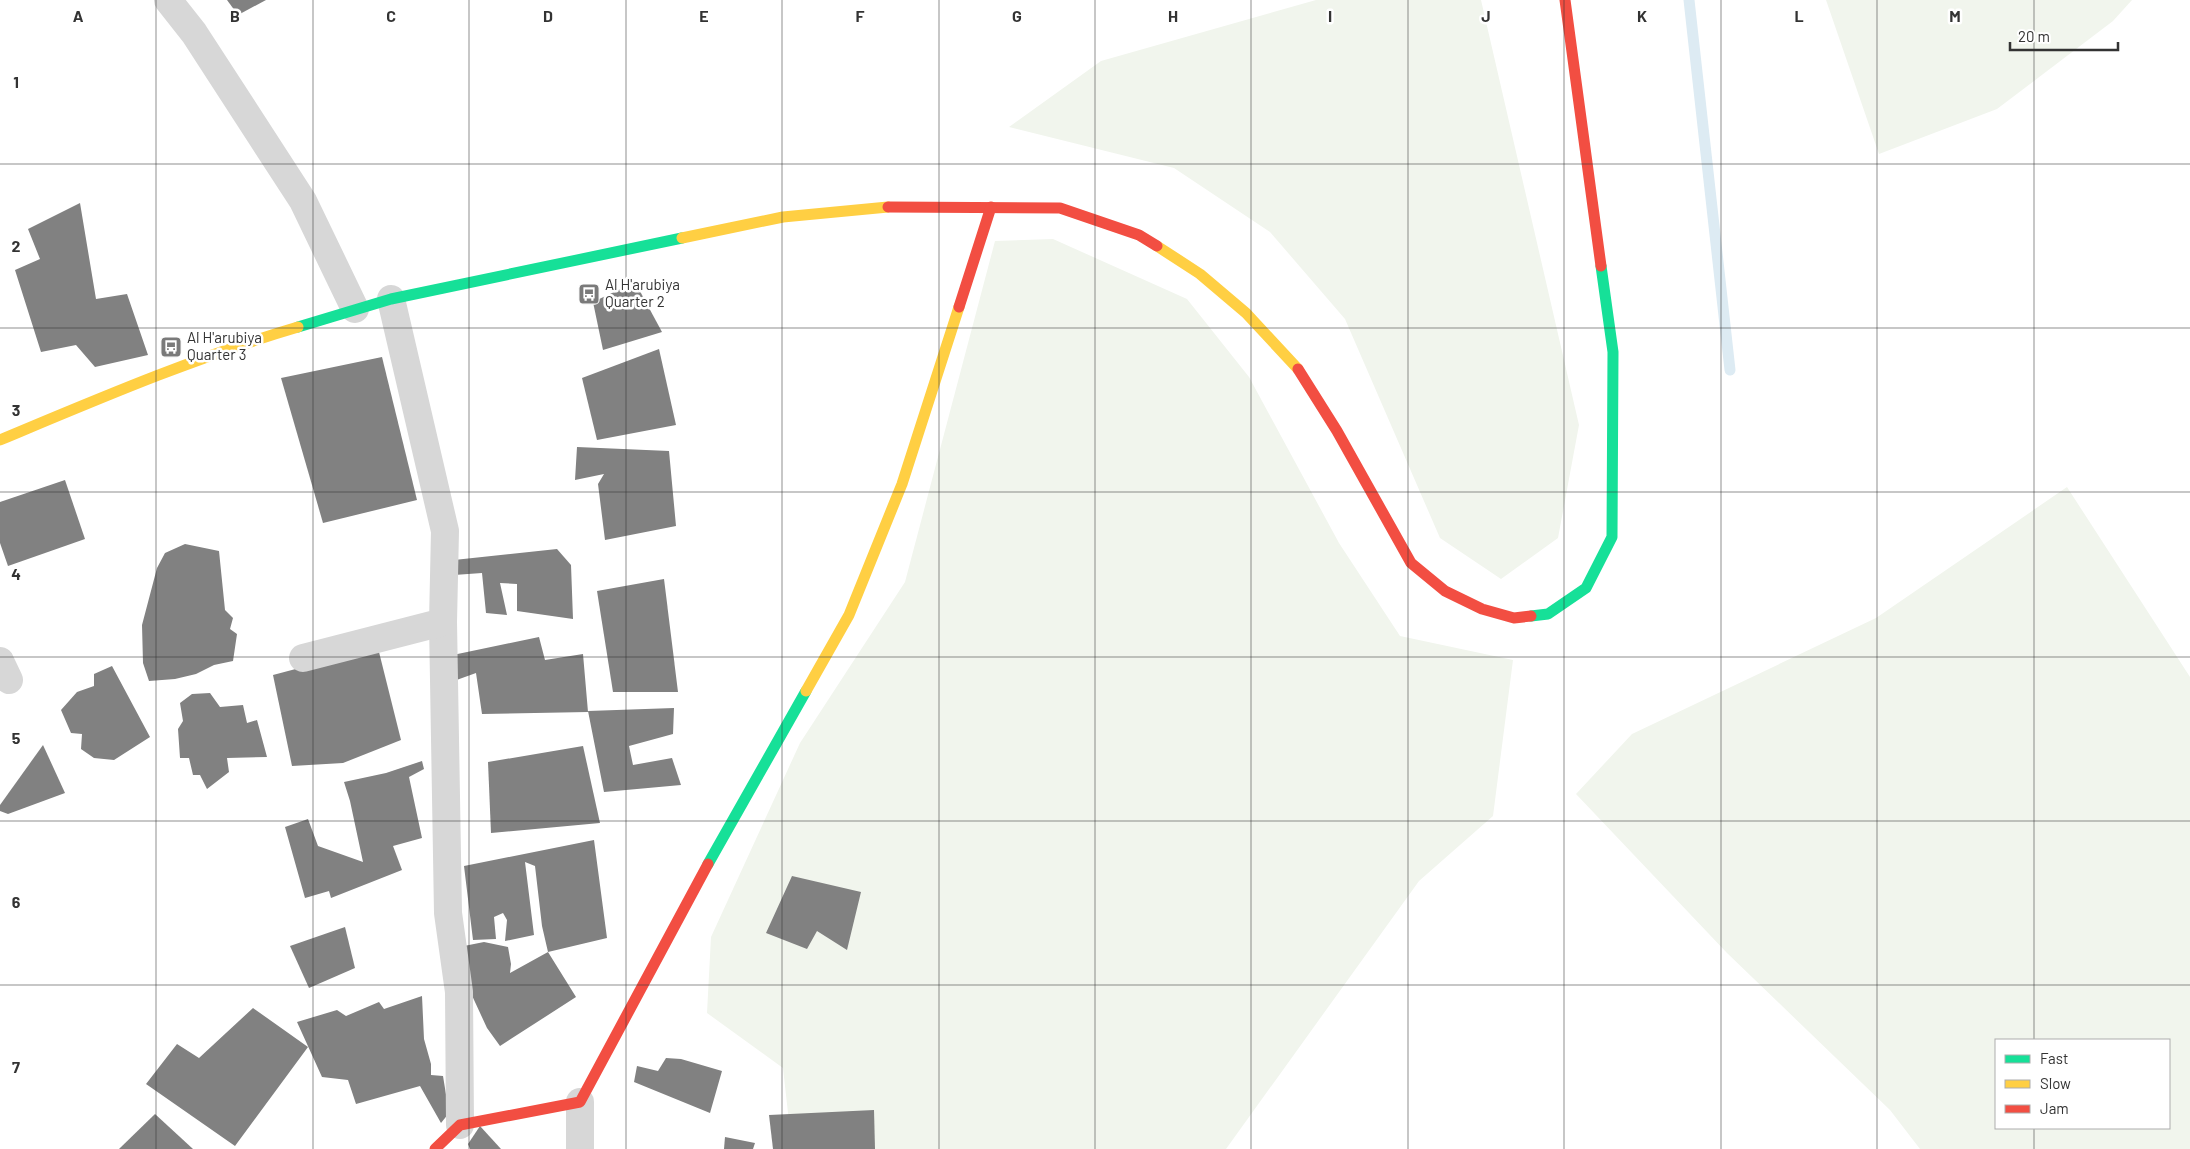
<svg xmlns="http://www.w3.org/2000/svg" width="2190" height="1149" font-family="Barlow,sans-serif">
<rect width="100%" height="100%" fill="#fff"/>
<!-- green -->
<g fill="#f1f5ed" fill-rule="evenodd">
<path d="M1316,0H1481L1579,425L1558,538L1501,579L1440,538L1345,319L1270,232L1174,168L1009,127L1101,61Z"/>
<path d="M1826,0H2132L2113,21L1997,109L1879,154Z"/>
<path d="M1053,239L1187,299L1249,377L1339,543L1400,636L1513,660L1493,816L1419,881L1226,1149H792L783,1068L707,1013L711,937L800,743L905,582L995,241Z"/>
<path d="M2067,487L2190,677V1149H1920L1890,1110L1727,953L1576,794L1632,734L1876,618ZM1996,1040H2169V1128H1996Z"/>
</g>
<g fill="none" stroke-linecap="round" stroke-linejoin="round">
<!-- stream -->
<path stroke="#ddebf3" stroke-width="11" d="M1689,0L1730,370"/>
</g>
<!-- building -->
<g fill="#818181">
<path d="M227,0H266L238,15Z"/>
<path d="M80,203L96,299L127,294L148,355L95,367L76,345L41,352L15,270L40,259L28,229Z"/>
<path d="M635,282L662,332L603,350L593,302Z"/>
<path d="M659,349L676,425L597,440L582,378Z"/>
<path d="M382,357L417,500L323,523L281,378Z"/>
<path d="M577,447L669,451L676,526L605,540L598,484L604,474L575,480Z"/>
<path d="M65,480L85,539L8,566L0,543V502Z"/>
<path d="M185,544L219,551L225,610L233,618L230,629L237,634L233,661L214,665L196,674L175,679L149,681L143,663L142,625L157,568L165,553Z"/>
<path d="M557,549L571,565L573,619L517,611V584L500,583L507,615L486,613L482,573L454,575V560Z"/>
<path d="M664,579L678,692H613L597,591Z"/>
<path d="M539,637L545,660L583,654L588,712L482,714L476,673L451,682L448,656Z"/>
<path d="M379,652L401,740L343,763L292,766L273,675L322,662Z"/>
<path d="M112,666L150,737L114,760L94,758L81,749L82,734L71,733L61,710L77,692L94,686V674Z"/>
<path d="M210,693L220,707L243,705L247,723L257,720L267,757L227,758L229,772L207,789L200,775H193L189,758H180L178,729L183,721L180,703L192,694Z"/>
<path d="M674,708L673,734L629,746L633,765L672,758L681,785L604,792L588,711Z"/>
<path d="M43,745L65,793L8,814L0,811V805Z"/>
<path d="M583,746L600,823L491,833L488,762Z"/>
<path d="M422,761L424,769L409,777L422,838L393,846L402,870L331,898L329,891L305,898L285,827L308,819L318,846L363,862L350,801L344,782L386,773Z"/>
<path d="M594,840L607,938L548,952L542,926L535,866L525,862L534,935L505,941L507,920L503,913L494,917L496,939L473,940L464,866Z"/>
<path d="M792,876L861,892L847,950L817,931L807,949L766,933Z"/>
<path d="M345,927L355,968L309,988L290,946Z"/>
<path d="M484,942L508,947L511,964L510,973L548,952L576,997L500,1046L487,1028L463,976L459,947Z"/>
<path d="M422,996L424,1039L431,1064V1075L443,1076L449,1113L441,1123L420,1086L356,1104L348,1080L322,1077L297,1022L337,1010L346,1016L379,1002L384,1009Z"/>
<path d="M253,1008L308,1047L235,1146L146,1084L177,1044L199,1058Z"/>
<path d="M666,1058L681,1059L722,1071L710,1113L634,1082L637,1066L658,1071Z"/>
<path d="M874,1110L875,1149H773L769,1115Z"/>
<path d="M155,1114L193,1149H119Z"/>
<path d="M480,1126L501,1149H470L468,1144Z"/>
<path d="M725,1137L755,1143L753,1149H724Z"/>
</g>
<g fill="none" stroke-linecap="round" stroke-linejoin="round">
<!-- street -->
<g stroke="#d7d7d7" stroke-width="28">
<path d="M168,0L194,33L303,201L355,309"/>
<path d="M443,622L448,913L459,992L460,1125"/>
<path d="M303,658L443,622L445,531L391,299"/>
<path d="M0,661L9,680"/>
<path d="M580,1149V1102"/>
</g>
<!-- fast -->
<g stroke="#16e098" stroke-width="11">
<path d="M298,327L391,299L682,238"/>
<path d="M1531,616L1548,614L1586,588L1612,537L1613,352L1601,266"/>
<path d="M708,864L806,691"/>
</g>
<!-- slow -->
<g stroke="#ffcf43" stroke-width="11">
<path d="M682,238L783,217L888,207"/>
<path d="M1157,246L1200,274L1246,313L1298,369"/>
<path d="M0,440C98,399 196,357 298,327"/>
<path d="M806,691L849,615L902,484L959,307"/>
</g>
<!-- jam -->
<g stroke="#f24e42" stroke-width="11">
<path d="M1565,0L1601,266"/>
<path d="M888,207L1060,208L1139,235L1157,246"/>
<path d="M959,307L991,207"/>
<path d="M1298,369L1337,431L1411,563L1445,591L1482,609L1514,618L1531,616"/>
<path d="M435,1149L460,1125L580,1102L708,864"/>
</g>
</g>
<!-- grid -->
<path fill="none" stroke="#333" stroke-width="1" stroke-opacity="0.55" d="M156,0V1149M313,0V1149M469,0V1149M626,0V1149M782,0V1149M939,0V1149M1095,0V1149M1251,0V1149M1408,0V1149M1564,0V1149M1721,0V1149M1877,0V1149M2034,0V1040M0,164H2190M0,328H2190M0,492H2190M0,657H2190M0,821H2190M0,985H2190M2034,1128V1149"/>
<!-- icons -->
<defs>
<g id="bus-square" transform="scale(1.125)"><rect x="-9" y="-9" width="18" height="18" rx="4" fill="#7a7a7a" stroke="#fff"/><path d="M-5-6H5V4H4V6H2V4H-2V6H-4V4H-5ZM-3.5-4V0h7V-4ZM-3.5 1.2v1.5H-2V1.2ZM2 1.2v1.5H3.5V1.2Z" fill="#fff"/></g>
</defs>
<g fill-rule="evenodd">
<use href="#bus-square" x="589" y="294"/>
<use href="#bus-square" x="171" y="347"/>
</g>
<g text-anchor="middle" stroke-width="5" stroke-linejoin="round" paint-order="stroke">
<!-- poi labels -->
<g font-size="15" fill="#333" stroke="#fff" text-anchor="start">
<text x="605" y="290">Al H'arubiya<tspan x="605" dy="17">Quarter 2</tspan></text>
<text x="187" y="343">Al H'arubiya<tspan x="187" dy="17">Quarter 3</tspan></text>
</g>
</g>
<g font-size="16" text-anchor="middle" font-weight="bold" fill="#333" stroke="#fff" stroke-width="5" stroke-linejoin="round" paint-order="stroke">
<text x="78" y="22">A</text>
<text x="235" y="22">B</text>
<text x="391" y="22">C</text>
<text x="548" y="22">D</text>
<text x="704" y="22">E</text>
<text x="860" y="22">F</text>
<text x="1017" y="22">G</text>
<text x="1173" y="22">H</text>
<text x="1330" y="22">I</text>
<text x="1486" y="22">J</text>
<text x="1642" y="22">K</text>
<text x="1799" y="22">L</text>
<text x="1955" y="22">M</text>
<text x="16" y="88">1</text>
<text x="16" y="252">2</text>
<text x="16" y="416">3</text>
<text x="16" y="580">4</text>
<text x="16" y="744">5</text>
<text x="16" y="908">6</text>
<text x="16" y="1073">7</text>
</g>
<!-- legend -->
<rect x="1995" y="1039" width="175" height="90" fill="#ffffff" stroke="#adadad"/>
<rect x="2005" y="1055" width="25" height="8" fill="#16e098" stroke="#adadad"/>
<text x="2040" y="1064" font-size="15" fill="#333333">Fast</text>
<rect x="2005" y="1080" width="25" height="8" fill="#ffcf43" stroke="#adadad"/>
<text x="2040" y="1089" font-size="15" fill="#333333">Slow</text>
<rect x="2005" y="1105" width="25" height="8" fill="#f24e42" stroke="#adadad"/>
<text x="2040" y="1114" font-size="15" fill="#333333">Jam</text>
<!-- scale -->
<path d="M2010 42v8h108v-8" fill="none" stroke="#333333" stroke-width="2.5"/>
<text x="2018" y="42" font-size="15" fill="#333333" stroke="#ffffff" stroke-width="4" paint-order="stroke">20 m</text>
</svg>
